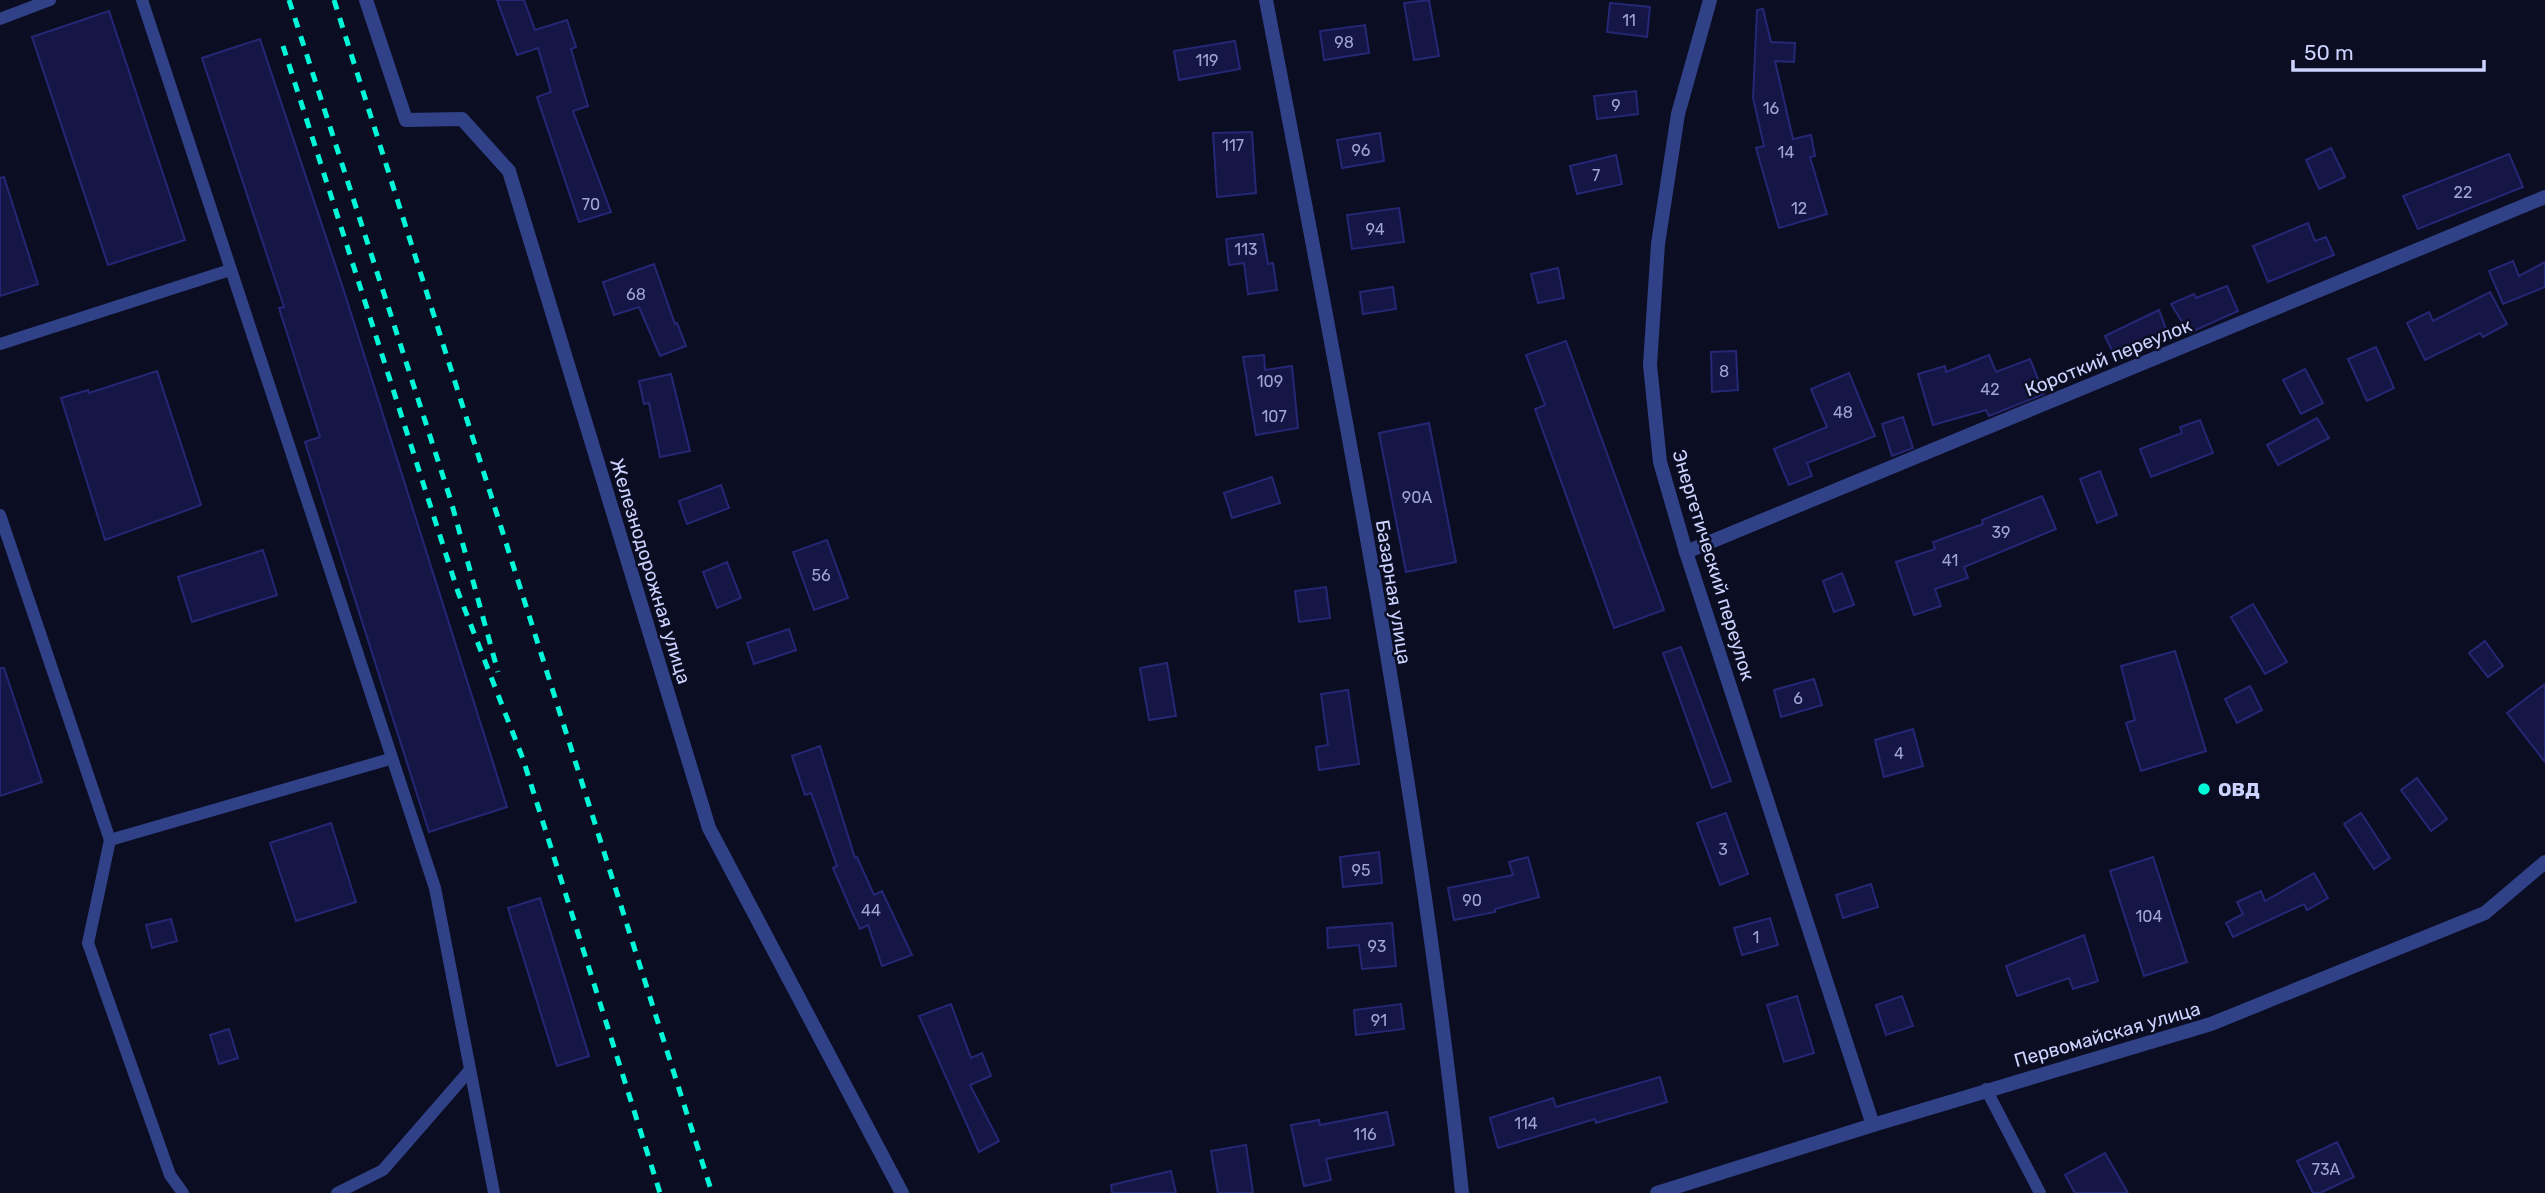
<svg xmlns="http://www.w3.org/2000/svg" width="2545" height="1193" font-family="Rubik,sans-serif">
<rect width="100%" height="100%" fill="#0b0d23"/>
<!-- building -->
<g fill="#151646" stroke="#252775" stroke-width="2">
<path d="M497,0H524L535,30L567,20L576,47L571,49L588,106L573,111L611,212L579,222L537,97L551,92L538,48L517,55Z"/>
<path d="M1429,0L1439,56L1414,60L1404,3Z"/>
<path d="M1610,3L1650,7L1647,37L1607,32Z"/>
<path d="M1763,9L1771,42L1795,43L1794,62L1775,61L1793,139L1811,135L1815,156L1810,157L1827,214L1779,228L1756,148L1764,146L1753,98L1757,10Z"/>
<path d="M109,11L185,240L108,265L32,37Z"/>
<path d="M1365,25L1369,53L1324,60L1320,31Z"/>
<path d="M260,39L343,288L507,807L429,832L305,442L320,437L279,308L284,307L202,58Z"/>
<path d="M1235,41L1240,69L1179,80L1174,51Z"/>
<path d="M1636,91L1638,114L1597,119L1594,96Z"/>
<path d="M1252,132L1256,193L1217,197L1213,133Z"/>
<path d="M1380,133L1384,161L1342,168L1337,140Z"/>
<path d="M2331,148L2345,177L2319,189L2306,160Z"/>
<path d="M2509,154L2523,187L2418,229L2403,196Z"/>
<path d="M1616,155L1622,184L1577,194L1570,166Z"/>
<path d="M4,177L38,284L0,296V178Z"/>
<path d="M1399,208L1404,242L1352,249L1347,215Z"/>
<path d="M2308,223L2315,241L2326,237L2334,255L2268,282L2253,246Z"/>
<path d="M1263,234L1268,264L1273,263L1277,290L1248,294L1244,263L1229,265L1226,239Z"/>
<path d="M2513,261L2519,276L2545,262V287L2503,304L2489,271Z"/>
<path d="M654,264L675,324L677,323L686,346L660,356L639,307L614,315L603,282Z"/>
<path d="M1558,268L1564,298L1538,303L1531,274Z"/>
<path d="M2227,286L2238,311L2189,333L2171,304L2194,294L2196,298Z"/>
<path d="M1393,287L1396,309L1363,314L1360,292Z"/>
<path d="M2490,292L2507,324L2483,337L2480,333L2425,360L2407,323L2429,312L2433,321Z"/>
<path d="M2159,310L2168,334L2116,359L2105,336Z"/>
<path d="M1566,341L1664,610L1614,628L1535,409L1545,405L1526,355Z"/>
<path d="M2376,347L2394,388L2367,401L2348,359Z"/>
<path d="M1736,351L1738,390L1712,392L1711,352Z"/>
<path d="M1264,355L1265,370L1292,366L1298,428L1256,435L1243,357Z"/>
<path d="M1989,355L1996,372L2030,359L2044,394L1989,416L1986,410L1933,425L1918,374L1945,366L1946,372Z"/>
<path d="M2305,369L2323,403L2301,414L2283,380Z"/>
<path d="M157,371L201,505L105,540L61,398L88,390L89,393Z"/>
<path d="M1849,373L1875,436L1807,463L1812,476L1789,485L1774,449L1827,427L1811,389Z"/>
<path d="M671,374L690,451L660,457L649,403L644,404L639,381Z"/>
<path d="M1903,417L1913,448L1892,456L1882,424Z"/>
<path d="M2317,418L2329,438L2278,465L2267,445Z"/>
<path d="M2200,420L2213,453L2151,477L2140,449L2182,433L2180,427Z"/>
<path d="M1429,423L1456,562L1406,572L1379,433Z"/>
<path d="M2100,471L2117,515L2097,523L2080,479Z"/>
<path d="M1272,477L1280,503L1232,518L1224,493Z"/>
<path d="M721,485L729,508L687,524L679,501Z"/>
<path d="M2042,496L2056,529L1964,567L1968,578L1935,589L1941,606L1914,615L1896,562L1935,549L1933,542L1983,524L1982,520Z"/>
<path d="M827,540L848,598L814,610L793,552Z"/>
<path d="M263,550L277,595L192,622L178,577Z"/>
<path d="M727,562L741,598L717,608L703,572Z"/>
<path d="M1842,573L1854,605L1834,612L1823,581Z"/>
<path d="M1326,587L1330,618L1299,622L1295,591Z"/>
<path d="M2253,604L2287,662L2265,674L2231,617Z"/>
<path d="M789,629L796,650L754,664L747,643Z"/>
<path d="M2485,641L2503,666L2488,677L2469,653Z"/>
<path d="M1681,647L1731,781L1712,788L1663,653Z"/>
<path d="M2175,651L2206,751L2141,771L2126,723L2135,720L2121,666Z"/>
<path d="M1167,663L1176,716L1149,720L1140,668Z"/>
<path d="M0,668H4L42,782L0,796Z"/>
<path d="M1814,679L1822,705L1781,717L1774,690Z"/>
<path d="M2545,684V762L2507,713Z"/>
<path d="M2250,686L2262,710L2237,723L2225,699Z"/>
<path d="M1348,690L1359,764L1319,770L1316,747L1328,745L1321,694Z"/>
<path d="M1913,729L1923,766L1884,777L1875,740Z"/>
<path d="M820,746L855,858L857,857L874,895L882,891L912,955L882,966L868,925L860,929L852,912L833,868L837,866L811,793L805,795L792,756Z"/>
<path d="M2417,778L2447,819L2431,831L2401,790Z"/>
<path d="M1726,813L1748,874L1720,885L1697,823Z"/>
<path d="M2361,813L2390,858L2374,869L2344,824Z"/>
<path d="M331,823L356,902L296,921L270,843Z"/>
<path d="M1379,852L1382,883L1343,887L1340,857Z"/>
<path d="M1528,857L1539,897L1495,909V912L1454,920L1448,888L1513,875L1509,862Z"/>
<path d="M2153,857L2187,962L2144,976L2110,871Z"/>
<path d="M2314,873L2328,898L2307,910L2304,904L2233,937L2226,923L2243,914L2237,902L2261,891L2265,901Z"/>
<path d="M1871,884L1878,907L1843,918L1836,895Z"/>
<path d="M540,898L589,1056L557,1066L508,908Z"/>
<path d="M1770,918L1778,945L1742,955L1734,928Z"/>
<path d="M171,919L177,941L152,948L146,925Z"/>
<path d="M1392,923L1396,966L1362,969L1359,945L1328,948L1327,928Z"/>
<path d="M2084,935L2098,981L2073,989L2069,978L2017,996L2006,966Z"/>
<path d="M1797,996L1814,1053L1784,1062L1767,1005Z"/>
<path d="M1902,996L1913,1026L1886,1035L1876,1005Z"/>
<path d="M951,1004L971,1058L982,1053L991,1076L970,1085L999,1141L979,1152L919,1016Z"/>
<path d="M1401,1004L1404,1029L1356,1035L1354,1010Z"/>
<path d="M229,1029L238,1058L219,1064L210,1035Z"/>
<path d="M1660,1077L1667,1102L1596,1123L1595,1119L1498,1148L1490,1118L1553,1098L1556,1107Z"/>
<path d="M1387,1112L1394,1145L1326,1159L1331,1180L1304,1186L1291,1125L1319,1120L1320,1125Z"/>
<path d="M2337,1142L2354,1177L2320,1193H2313L2297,1161Z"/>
<path d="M1246,1145L1253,1193H1218L1211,1151Z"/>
<path d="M2105,1153L2128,1193H2075L2065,1175Z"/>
<path d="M1171,1171L1176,1193H1112L1111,1185Z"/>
</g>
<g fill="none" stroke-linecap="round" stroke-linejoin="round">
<!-- service -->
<g stroke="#314187" stroke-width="12">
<path d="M142,0L435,888L494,1193"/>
<path d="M0,19L50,0"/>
<path d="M0,344L230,270"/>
<path d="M0,515L110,840L88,943L170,1175L183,1193"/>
<path d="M110,840L390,759"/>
<path d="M1986,1089L2040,1193"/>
<path d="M337,1193L383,1170L470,1070"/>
</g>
<!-- minor -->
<g stroke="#314187" stroke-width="14">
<path d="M366,0L406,120L462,119L509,171L709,828L902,1193"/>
<path d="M1266,0C1342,395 1420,792 1462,1193"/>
<path d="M1686,552L2545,197"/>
<path d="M1873,1125L2211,1024L2485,913L2545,862"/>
</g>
<!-- tertiary -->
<path stroke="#314187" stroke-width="14" d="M1657,1193L1873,1125L1686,552L1660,462L1650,365L1658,244L1678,114L1710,0"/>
<!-- rail -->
<g stroke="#00f8d8" stroke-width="5" stroke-dasharray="10 9" stroke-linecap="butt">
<path d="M289,0L451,501L498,672"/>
<path d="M334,0L712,1193"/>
<path d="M283,46L458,592L523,759L660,1193"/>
</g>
</g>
<!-- markers -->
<circle fill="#00f8d8" stroke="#0b0d23" stroke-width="2.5" cx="2204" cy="789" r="7"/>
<g text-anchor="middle" stroke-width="5" stroke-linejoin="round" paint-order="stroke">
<!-- number labels -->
<g font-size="16" fill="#9fa4d1">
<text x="1629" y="26">11</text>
<text x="1344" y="48">98</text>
<text x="1207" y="66">119</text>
<text x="1616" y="111">9</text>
<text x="1771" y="114">16</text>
<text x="1233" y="151">117</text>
<text x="1361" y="156">96</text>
<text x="1786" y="158">14</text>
<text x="1596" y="181">7</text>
<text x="2463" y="198">22</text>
<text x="591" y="210">70</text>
<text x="1799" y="214">12</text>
<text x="1375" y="235">94</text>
<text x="1246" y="255">113</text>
<text x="636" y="300">68</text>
<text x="1724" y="377">8</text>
<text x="1270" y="387">109</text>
<text x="1990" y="395">42</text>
<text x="1843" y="418">48</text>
<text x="1274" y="422">107</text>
<text x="1417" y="503">90А</text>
<text x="2001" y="538">39</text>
<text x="1950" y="566">41</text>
<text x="821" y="581">56</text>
<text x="1798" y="704">6</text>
<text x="1899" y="759">4</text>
<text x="1723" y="855">3</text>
<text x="1361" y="876">95</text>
<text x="1472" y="906">90</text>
<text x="871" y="916">44</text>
<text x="2149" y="922">104</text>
<text x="1756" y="943">1</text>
<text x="1377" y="952">93</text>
<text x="1379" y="1026">91</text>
<text x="1526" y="1129">114</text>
<text x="1365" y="1140">116</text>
<text x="2326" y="1175">73А</text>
</g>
<!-- street labels -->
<g font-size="19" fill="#cdd3ff" stroke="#0b0d23">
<text transform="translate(2108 357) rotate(-22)" y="7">Короткий переулок</text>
<text transform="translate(1714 565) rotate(73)" y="7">Энергетический переулок</text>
<text transform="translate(651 571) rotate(73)" y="7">Железнодорожная улица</text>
<text transform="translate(1394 592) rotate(81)" y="7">Базарная улица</text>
<text transform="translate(2107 1034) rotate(-16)" y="7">Первомайская улица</text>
</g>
<!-- poi labels -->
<g font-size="19" font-weight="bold" fill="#cdd3ff" stroke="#0b0d23" text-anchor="start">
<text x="2218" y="796">ОВД</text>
</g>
</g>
<!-- scale -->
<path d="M2293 60v10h191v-10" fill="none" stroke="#cdd3ff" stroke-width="3.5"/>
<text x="2304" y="60" font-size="21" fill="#cdd3ff" stroke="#0b0d23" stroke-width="5" paint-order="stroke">50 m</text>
</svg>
